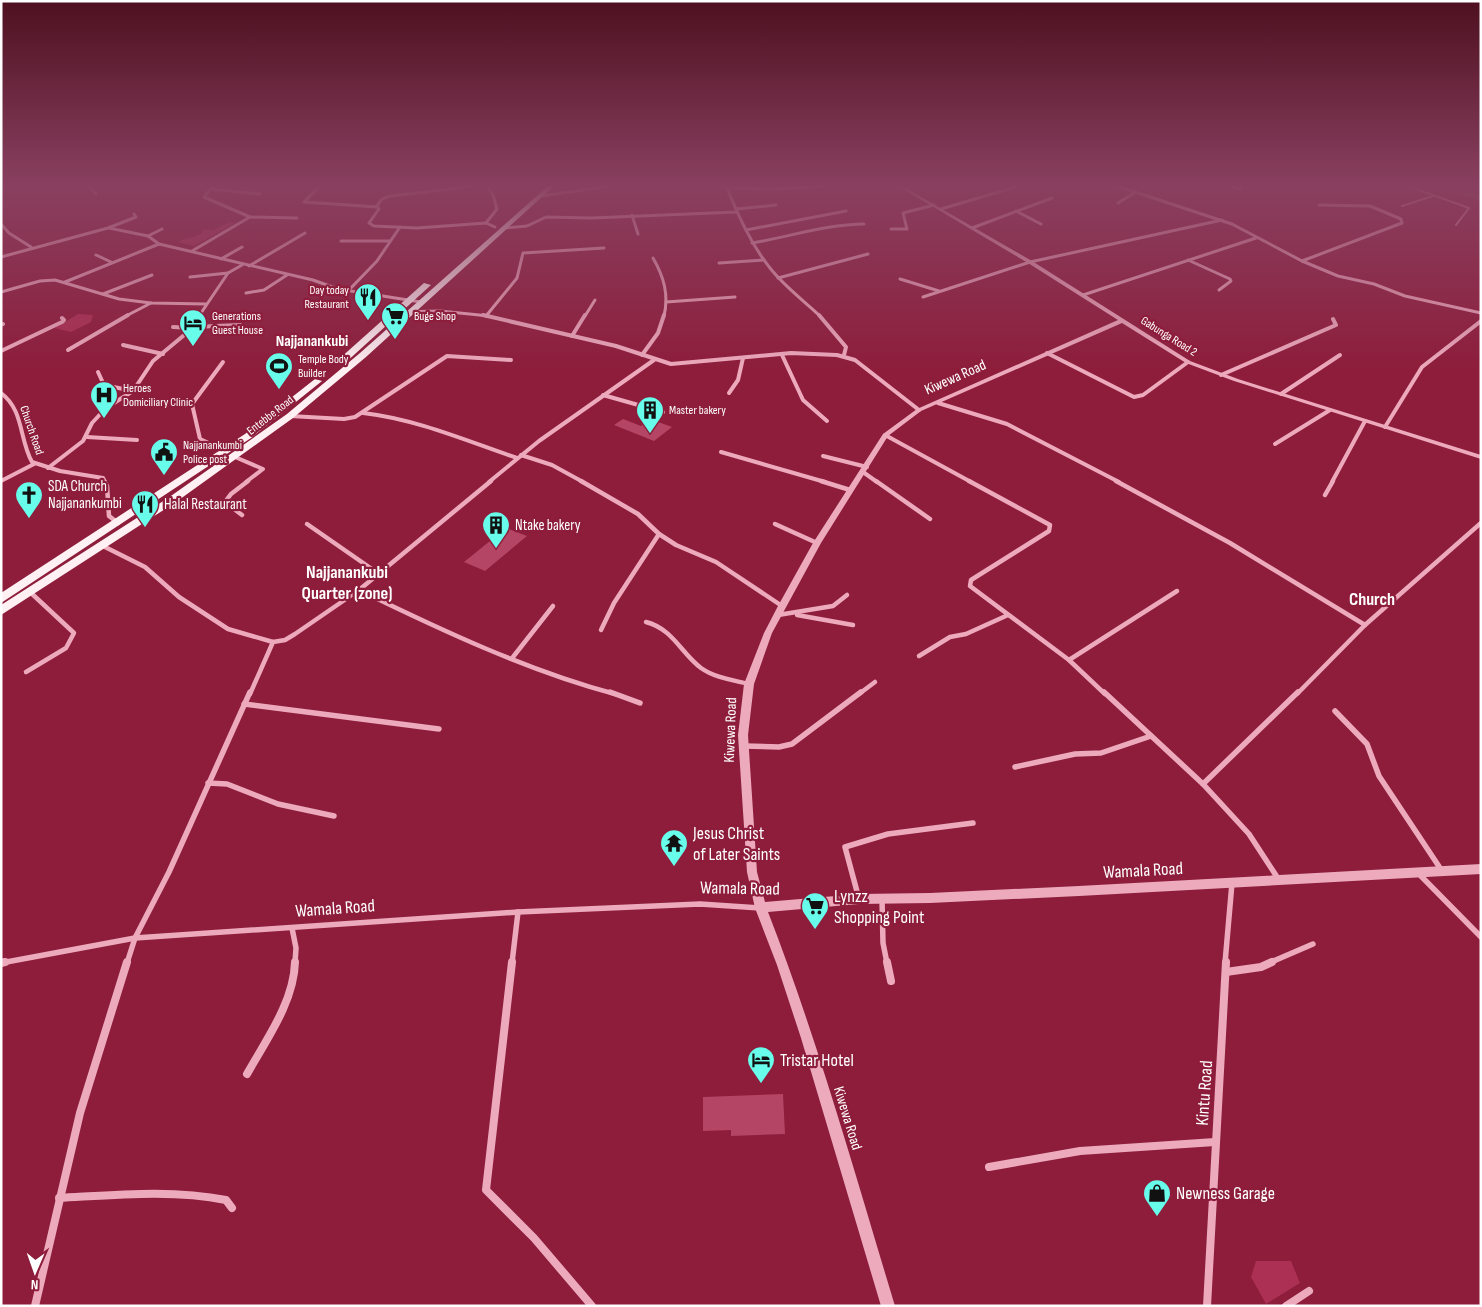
<svg xmlns="http://www.w3.org/2000/svg" width="1482" height="1307" font-family="'Sofia Sans Condensed',sans-serif">
<rect width="100%" height="100%" fill="#8d1d3b"/>
<!-- green -->
<g fill="#ab3053">
<path d="M229,222L235,223L194,246L178,242C186,237 193,239 201,234L203,229L213,230Z"/>
<path d="M78,314L93,315L91,322L71,332L55,328Z"/>
<path d="M1256,1261H1291L1300,1283L1266,1304L1251,1277Z"/>
</g>
<g fill="none" stroke-linecap="round" stroke-linejoin="round">
<!-- stream -->
<g stroke="#ef9db5" stroke-width="2">
<path d="M1408,186L1469,208L1456,225"/>
<path d="M1402,206L1433,196"/>
</g>
<!-- river -->
<path fill="#8f3d53" fill-rule="evenodd" d="M1436,186H1451L1481,194V201Z"/>
</g>
<!-- building -->
<g fill="#b54564">
<path d="M623,419L641,426L650,419L672,427L654,441L614,425Z"/>
<path d="M506,528L527,536L485,571L464,562Z"/>
<path d="M783,1094L785,1134L731,1136V1130L703,1131V1097Z"/>
</g>
<g fill="none" stroke-linecap="round" stroke-linejoin="round">
<!-- minor-far4 -->
<g stroke="#edaabd" stroke-width="3">
<path d="M89,186L96,194"/>
<path d="M487,186L493,195L497,209L486,223L495,227"/>
<path d="M726,186C738,214 750,243 770,268C784,286 803,300 820,316"/>
<path d="M1117,186L1232,224L1302,261L1338,276L1374,284L1405,296L1481,313"/>
<path d="M1230,186L1241,189"/>
<path d="M318,188L304,202L378,207L379,209L369,223L374,226L417,228L486,223"/>
<path d="M726,188L774,189L829,186"/>
<path d="M210,189L260,194"/>
<path d="M540,196L611,186"/>
<path d="M1118,203L1136,192"/>
<path d="M376,207L382,199L390,196L475,186"/>
<path d="M736,209L776,205"/>
<path d="M941,209L1019,186"/>
<path d="M1016,211L1041,224"/>
<path d="M632,215L638,234"/>
<path d="M250,217L297,218"/>
<path d="M1,224L9,233L31,247"/>
<path d="M109,228L148,236"/>
<path d="M504,228L527,226L546,217L591,218L737,212"/>
<path d="M972,228L1052,198"/>
<path d="M162,229L148,236L159,244L313,280L338,289L421,302"/>
<path d="M891,229H907L903,213L934,205"/>
<path d="M746,230L846,211"/>
<path d="M341,241H390"/>
<path d="M752,243C788,237 828,224 864,224"/>
<path d="M192,251L250,217L204,197L213,186"/>
<path d="M96,255L111,262"/>
<path d="M1,257L108,228L136,217L134,214"/>
<path d="M653,258C664,277 669,295 664,316"/>
<path d="M221,259L242,247"/>
<path d="M1188,260L1230,279L1231,281L1219,290"/>
<path d="M1302,261L1402,223L1401,219L1370,206L1319,205"/>
<path d="M719,263L764,260"/>
<path d="M249,266L305,233"/>
<path d="M190,277L228,273"/>
<path d="M778,278L868,254"/>
<path d="M900,279L939,291"/>
<path d="M65,282L159,244"/>
<path d="M348,291L377,261L400,227"/>
<path d="M1,292L40,281L55,280L119,299L151,303L206,304"/>
<path d="M246,293L264,290L287,275"/>
<path d="M103,294L152,275"/>
<path d="M1083,295L1256,238"/>
<path d="M923,297L1030,262L1222,220"/>
<path d="M666,302L735,297"/>
<path d="M397,312L440,311L489,316"/>
<path d="M126,316L151,303"/>
<path d="M199,316L228,273L242,265"/>
<path d="M486,316L517,278L523,253L604,248"/>
<path d="M585,316L595,300"/>
</g>
<!-- minor-far3 -->
<g stroke="#edaabd" stroke-width="4">
<path d="M483,315L616,346L671,364L791,353L837,355L855,360L919,410"/>
<path d="M819,315L846,347L844,355"/>
<path d="M1,325L3,324"/>
<path d="M173,327L191,328"/>
<path d="M192,327L240,325"/>
<path d="M572,336L585,315"/>
<path d="M123,345L163,354"/>
<path d="M68,350L128,315"/>
<path d="M1,351L62,322L64,320L62,318"/>
<path d="M1047,353L1134,397L1143,395L1188,362"/>
<path d="M642,355L658,333L664,315"/>
<path d="M782,355L803,400L827,421"/>
<path d="M223,362L192,404L200,439L226,451"/>
<path d="M1221,375L1336,325L1333,319"/>
<path d="M133,391L153,361L189,331L200,315"/>
<path d="M1,393C24,410 19,439 32,462L60,471L103,478L105,482"/>
<path d="M729,393L738,380L743,358"/>
<path d="M1281,394L1340,355"/>
<path d="M603,395L663,412"/>
<path d="M938,403L1007,424L1119,482"/>
<path d="M363,413C416,419 467,441 517,458"/>
<path d="M290,416L344,419L355,417L447,356L511,360"/>
<path d="M1385,427L1422,367L1481,321"/>
<path d="M885,435L971,482"/>
<path d="M87,437L137,440"/>
<path d="M1275,444L1330,410"/>
<path d="M721,452L825,482"/>
<path d="M521,455L552,465L583,482"/>
<path d="M823,456L867,467"/>
<path d="M235,457L263,469L246,482"/>
<path d="M48,468L83,441L92,423L106,408L133,391L104,385L98,372"/>
<path d="M863,472L877,482"/>
<path d="M1,481L34,464"/>
<path d="M489,482L539,441L654,360"/>
<path d="M1332,482L1365,421"/>
</g>
<!-- minor-far2 -->
<g stroke="#edaabd" stroke-width="4.5">
<path d="M104,481L107,486L109,516L118,523"/>
<path d="M581,481L638,514L659,534L676,545L716,562L782,606"/>
<path d="M821,481L850,490"/>
<path d="M876,481L930,519"/>
<path d="M969,481L1050,525L1049,531L971,580L970,586L1069,660L1105,694"/>
<path d="M1116,481L1230,543L1365,625"/>
<path d="M1325,495L1333,481"/>
<path d="M242,515L225,502L231,494L248,481"/>
<path d="M307,524L379,574"/>
<path d="M775,524L817,543"/>
<path d="M103,546L145,567L179,597L228,629L273,642"/>
<path d="M359,590C439,629 528,671 615,694"/>
<path d="M778,615L833,606L847,595"/>
<path d="M797,615L853,625"/>
<path d="M646,622C673,629 681,653 701,668C715,678 733,680 749,684"/>
<path d="M601,630L614,603L659,534"/>
<path d="M919,656L950,637L966,634L1008,615"/>
<path d="M513,657L553,606"/>
<path d="M1069,660L1177,591"/>
<path d="M26,672L66,648L74,633L30,592"/>
<path d="M250,694L273,642L285,640L295,634L359,590L491,481"/>
<path d="M859,694L875,682"/>
<path d="M1297,694L1365,625L1481,523"/>
</g>
<!-- minor-far1 -->
<g stroke="#edaabd" stroke-width="5.5">
<path d="M610,692L640,703"/>
<path d="M1104,692L1203,784L1249,834L1279,880"/>
<path d="M244,704L439,729"/>
<path d="M1335,711L1367,744L1379,776L1442,871"/>
<path d="M744,746L779,747L792,744L861,692"/>
<path d="M1015,767L1075,754L1101,753L1151,736"/>
<path d="M208,783L227,784L278,804L334,816"/>
<path d="M1203,784L1298,692"/>
<path d="M1418,873L1481,937"/>
<path d="M859,899L845,847L888,834L973,823"/>
<path d="M882,899L883,943L887,963"/>
<path d="M292,928L296,948L295,963"/>
<path d="M1,963L135,938L518,912L700,904L760,908"/>
<path d="M127,963L135,938L169,872L250,692"/>
<path d="M512,963L518,912"/>
<path d="M1225,963L1232,883"/>
<path d="M1269,963L1313,944"/>
</g>
<!-- minor -->
<g stroke="#edaabd" stroke-width="8">
<path d="M512,962L486,1190L534,1238L592,1306"/>
<path d="M887,962L891,981"/>
<path d="M1,963L5,962"/>
<path d="M1226,972L1261,967L1272,962"/>
<path d="M247,1074C266,1040 294,1002 295,962"/>
<path d="M989,1167L1080,1151L1215,1142"/>
<path d="M59,1198C114,1195 172,1189 226,1200L232,1208"/>
<path d="M35,1306L80,1113L127,962"/>
<path d="M1207,1306L1226,962"/>
<path d="M1286,1306L1309,1291"/>
</g>
<!-- tertiary -->
<path fill="#edaabd" fill-rule="evenodd" d="M898,186H902L1032,261L1190,361L1238,379L1481,455V459L1234,381L1186,363L1122,323L921,411L888,436L821,543L772,633L754,684L748,735L757,872L765,902L859,894L930,893L1079,886L1481,864V874L1079,896L930,903L859,904L768,912C818,1041 855,1174 895,1306H881L801,1038L777,965L755,908L747,872L738,735L744,684L764,633L778,606L813,543L883,434L917,409L1118,320L1028,263Z"/>
<!-- primary -->
<g fill="#fff0f3" fill-rule="evenodd">
<path d="M548,186H554L366,357L293,418L176,502L1,615V605L168,498L287,414L360,353Z"/>
<path d="M424,283L431,285L344,364H338V360Z"/>
<path d="M315,379L322,381L251,438L1,603V593L245,434Z"/>
</g>
</g>
<!-- sky -->
<linearGradient id="sky" x2="0" y2="1"><stop stop-color="#4e1020"/><stop offset="0.5" stop-color="#894060"/><stop offset="1" stop-color="#894060" stop-opacity="0"/></linearGradient>
<rect width="1482" height="369" fill="url(#sky)"/>
<!-- icons -->
<defs>
<g id="restaurant-pin" transform="scale(1.4375)"><path d="M0 17L-7.5 6A9.5 9.5 0 1 1 7.5 6Z" fill="#68fdeb" stroke="#8d1d3b"/><path d="M-5-6h1v4h1v-4h1v4h1v-4h1v5L-1.5 .5V6h-2V.5L-5-1ZM5-6V6H3V1.5H1.5Q1.5-4 5-6Z" fill="#111"/></g>
<g id="supermarket-pin" transform="scale(1.4375)"><path d="M0 17L-7.5 6A9.5 9.5 0 1 1 7.5 6Z" fill="#68fdeb" stroke="#8d1d3b"/><path d="M-6-5.5h2.5l.6 2H6L4.5 2H-2.5L-4.4-4H-6ZM-1.5 3.2a1.3 1.3 0 1 0 .1 0ZM3 3.2a1.3 1.3 0 1 0 .1 0Z" fill="#111"/></g>
<g id="hotel-pin" transform="scale(1.4375)"><path d="M0 17L-7.5 6A9.5 9.5 0 1 1 7.5 6Z" fill="#68fdeb" stroke="#8d1d3b"/><path d="M-6-4.5h1.5V1H6V5H4.5V3h-9V5H-6ZM-4 0a1.8 1.8 0 1 1 3.6 0ZM.5 0V-2.5h3Q6-2.5 6 0Z" fill="#111"/></g>
<g id="stadium-pin" transform="scale(1.4375)"><path d="M0 17L-7.5 6A9.5 9.5 0 1 1 7.5 6Z" fill="#68fdeb" stroke="#8d1d3b"/><path d="M0-5a6.5 5 0 1 0 0 10a6.5 5 0 1 0 0-10ZM-3.5-1.8h7v3.6h-7Z" fill="#111"/></g>
<g id="hospital-pin" transform="scale(1.4375)"><path d="M0 17L-7.5 6A9.5 9.5 0 1 1 7.5 6Z" fill="#68fdeb" stroke="#8d1d3b"/><path d="M-5-5h3v3.5h4V-5h3V5h-3V1.5h-4V5h-3Z" fill="#111"/></g>
<g id="building-pin" transform="scale(1.4375)"><path d="M0 17L-7.5 6A9.5 9.5 0 1 1 7.5 6Z" fill="#68fdeb" stroke="#8d1d3b"/><path d="M-4-6H4V6H1V3H-1V6H-4ZM-2.5-4.3h1.7v1.8h-1.7ZM.8-4.3h1.7v1.8H.8ZM-2.5-1h1.7V.8h-1.7ZM.8-1h1.7V.8H.8Z" fill="#111"/></g>
<g id="civic-pin" transform="scale(1.4375)"><path d="M0 17L-7.5 6A9.5 9.5 0 1 1 7.5 6Z" fill="#68fdeb" stroke="#8d1d3b"/><path d="M-.6-6.5H3V-4.5H.6V-3L4-1V1h2V6H-6V1h2V-1L-.6-3ZM-1.2 2.5V6h2.4V2.5Z" fill="#111"/></g>
<g id="church-pin" transform="scale(1.4375)"><path d="M0 17L-7.5 6A9.5 9.5 0 1 1 7.5 6Z" fill="#68fdeb" stroke="#8d1d3b"/><path d="M-1.2-6h2.4v3.5h3.3v2.4h-3.3V6h-2.4V-.1h-3.3v-2.4h3.3Z" fill="#111"/></g>
<g id="temple-pin" transform="scale(1.4375)"><path d="M0 17L-7.5 6A9.5 9.5 0 1 1 7.5 6Z" fill="#68fdeb" stroke="#8d1d3b"/><path d="M0-6L5-2H3V0L6.5 2.5H4V6H1.5V3h-3V6H-4V2.5H-6.5L-3 0V-2H-5Z" fill="#111"/></g>
<g id="shop-pin" transform="scale(1.4375)"><path d="M0 17L-7.5 6A9.5 9.5 0 1 1 7.5 6Z" fill="#68fdeb" stroke="#8d1d3b"/><path d="M-5-2.5h2.3a2.7 3.5 0 0 1 5.4 0H5L5.5 6h-11ZM-1.5-2.5h3a1.5 2.3 0 0 0-3 0Z" fill="#111"/></g>
</defs>
<g fill-rule="evenodd">
<use href="#restaurant-pin" x="368" y="297"/>
<use href="#supermarket-pin" x="395" y="316"/>
<use href="#hotel-pin" x="193" y="323"/>
<use href="#stadium-pin" x="279" y="366"/>
<use href="#hospital-pin" x="104" y="395"/>
<use href="#building-pin" x="650" y="410"/>
<use href="#civic-pin" x="164" y="452"/>
<use href="#church-pin" x="29" y="495"/>
<use href="#restaurant-pin" x="145" y="504"/>
<use href="#building-pin" x="496" y="525"/>
<use href="#temple-pin" x="674" y="843"/>
<use href="#supermarket-pin" x="815" y="906"/>
<use href="#hotel-pin" x="761" y="1060"/>
<use href="#shop-pin" x="1157" y="1193"/>
</g>
<g text-anchor="middle" stroke-width="4.5" stroke-linejoin="round" paint-order="stroke">
<!-- far-poi labels -->
<g font-size="12" fill="#fff" stroke="#8d1d3b" text-anchor="start">
<text x="349" y="294" text-anchor="end">Day today<tspan x="349" dy="14">Restaurant</tspan></text>
<text x="212" y="320">Generations<tspan x="212" dy="14">Guest House</tspan></text>
<text x="414" y="320">Buge Shop</text>
<text x="298" y="363">Temple Body<tspan x="298" dy="14">Builder</tspan></text>
<text x="123" y="392">Heroes<tspan x="123" dy="14">Domiciliary Clinic</tspan></text>
<text x="669" y="414">Master bakery</text>
<text x="183" y="449">Najjanankumbi<tspan x="183" dy="14">Police post</tspan></text>
</g>
<!-- far-street labels -->
<g font-size="12" fill="#fff" stroke="#8d1d3b">
<text transform="translate(1169 336) rotate(32)" y="4">Gabunga Road 2</text>
<text transform="translate(270 415) rotate(-38)" y="4">Entebbe Road</text>
<text transform="translate(32 430) rotate(71)" y="4">Church Road</text>
</g>
<!-- street labels -->
<g font-size="15" fill="#fff" stroke="#8d1d3b">
<text transform="translate(955 377) rotate(-24)" y="5">Kiwewa Road</text>
<text transform="translate(730 730) rotate(-88)" y="5">Kiwewa Road</text>
<text transform="translate(848 1118) rotate(73)" y="5">Kiwewa Road</text>
</g>
<!-- poi labels -->
<g font-size="15" fill="#fff" stroke="#8d1d3b" text-anchor="start">
<text x="48" y="491">SDA Church<tspan x="48" dy="17">Najjanankumbi</tspan></text>
<text x="164" y="509">Halal Restaurant</text>
<text x="515" y="530">Ntake bakery</text>
</g>
<!-- far-district labels -->
<g font-size="16" font-weight="bold" fill="#fff" stroke="#8d1d3b">
<text x="312" y="346">Najjanankubi</text>
</g>
<!-- quarter labels -->
<g font-size="18" font-weight="bold" fill="#fff" stroke="#8d1d3b">
<text x="347" y="578">Najjanankubi<tspan x="347" dy="21">Quarter (zone)</tspan></text>
<text x="1372" y="605">Church</text>
</g>
<!-- near-poi labels -->
<g font-size="18" fill="#fff" stroke="#8d1d3b" text-anchor="start">
<text x="693" y="839">Jesus Christ<tspan x="693" dy="21">of Later Saints</tspan></text>
<text x="834" y="902">Lynzz<tspan x="834" dy="21">Shopping Point</tspan></text>
<text x="780" y="1066">Tristar Hotel</text>
<text x="1176" y="1199">Newness Garage</text>
</g>
<!-- near-street labels -->
<g font-size="18" fill="#fff" stroke="#8d1d3b">
<text transform="translate(1143 870) rotate(-3)" y="6">Wamala Road</text>
<text transform="translate(740 888) rotate(1)" y="6">Wamala Road</text>
<text transform="translate(335 908) rotate(-4)" y="6">Wamala Road</text>
<text transform="translate(1204 1093) rotate(-86)" y="6">Kintu Road</text>
</g>
</g>
<!-- border -->
<rect width="1482" height="1307" fill="none" stroke="#ffffff" stroke-width="5"/>
<!-- north arrow -->
<g transform="translate(35 1272) rotate(182)" stroke="#8d1d3b" stroke-width="4" paint-order="stroke">
<path d="M0-4L9 19L0 12L-9 19Z" fill="#ffffff"/>
<text y="-8" font-size="14" font-weight="bold" text-anchor="middle" fill="#ffffff">N</text>
</g>
</svg>
